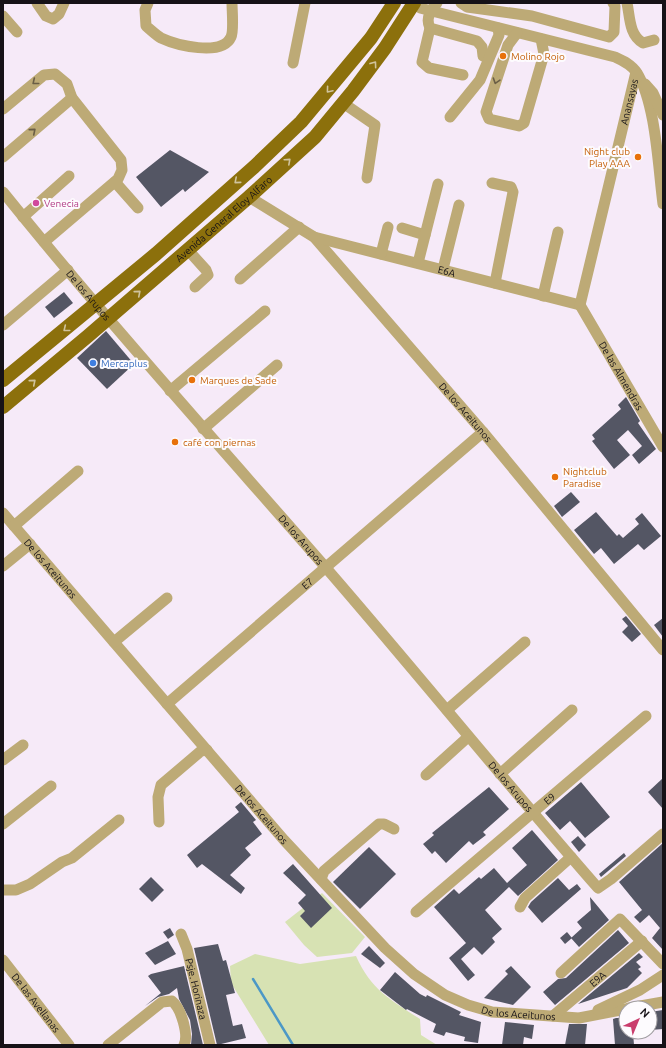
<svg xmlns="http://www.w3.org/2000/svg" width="666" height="1048" font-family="Ubuntu,sans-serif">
<rect width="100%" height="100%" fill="#f6eaf8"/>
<!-- green -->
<g fill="#d7e2b3">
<path d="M322,893L365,937L352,953L317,957L304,945L285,922Z"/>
<path d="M255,954L300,964L356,956C371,990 391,1000 420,1019L421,1035L437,1045H269L231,983L230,966Z"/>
</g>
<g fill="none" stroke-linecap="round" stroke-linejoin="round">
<!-- stream -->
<path stroke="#4c98c6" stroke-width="2.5" d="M253,979L293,1045"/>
</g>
<!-- building -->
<g fill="#545664">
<path d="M170,150L209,172L185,192L183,189L161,207L136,177Z"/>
<path d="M64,292L73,303L54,318L45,307Z"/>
<path d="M106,331L134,364L107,389L77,358Z"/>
<path d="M626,397L640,421L638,423L656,449L639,464L632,455L642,446L628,430L617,440L630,455L614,469L592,441L595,439L592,435L621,409L618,405Z"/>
<path d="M571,492L580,502L562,517L554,506Z"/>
<path d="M596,512L617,536L619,534L623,538L639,524L635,519L642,513L661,536L644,550L638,544L614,564L601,548L594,554L574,530Z"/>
<path d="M626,616L641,634L632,642L622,632L628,626L622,619Z"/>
<path d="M663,618V637L654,625Z"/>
<path d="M663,778V809L648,792Z"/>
<path d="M581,782L610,817L585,838L570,821L560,830L545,813Z"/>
<path d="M489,787L509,809L483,832L486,835L473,845L469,841L446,863L435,851L432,854L423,844L434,835L432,833Z"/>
<path d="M241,802L256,820L253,822L262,834L245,848L251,855L230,875L245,888L241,894L202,864L197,868L187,855L239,812L235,807Z"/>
<path d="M532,830L558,860L518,896L509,887L485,910L502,929L492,938L495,942L482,955L474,947L461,959L475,975L468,981L449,958L466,943L434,907L454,889L459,894L479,877L481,879L494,868L507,883L527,865L512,848Z"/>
<path d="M578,836L586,845L579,852L571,842Z"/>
<path d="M663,843V950L652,938L660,928L649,915L640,923L634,917L642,910L619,882Z"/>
<path d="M369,847L396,874L360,909L333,882Z"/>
<path d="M624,853L626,856L601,877L599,874Z"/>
<path d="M293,864L332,908L311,928L300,916L305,911L298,903L306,895L283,873Z"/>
<path d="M151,877L164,890L152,902L139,889Z"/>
<path d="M558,878L569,890L577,884L581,889L542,923L528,907L531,902Z"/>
<path d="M590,897L609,920L579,947L571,938L582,928L577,922L591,910Z"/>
<path d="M170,928L174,935L168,939L163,932Z"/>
<path d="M618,930L629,943L555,1005L543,992L558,979L566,978Z"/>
<path d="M567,932L572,938L565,944L560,938Z"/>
<path d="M168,941L176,954L155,965L145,953Z"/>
<path d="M218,944L223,961L226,960L235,993L226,995L233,1026L242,1024L246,1038L217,1045L194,948Z"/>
<path d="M369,946L385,963L380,968L361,954Z"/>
<path d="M639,953L643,957L636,962L641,967L638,969L642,973L627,988L578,1004Z"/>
<path d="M184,966L203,1045H191L192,1034L190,1020L179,999L177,988L169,994L158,997L145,1006L161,993L148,976L151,974Z"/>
<path d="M511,966L531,987L513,1005L484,998L508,974L505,971Z"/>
<path d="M395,972L420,994L426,997L427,995L461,1012L459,1015L481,1022L478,1043L464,1041L465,1037L446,1032L444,1036L433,1032L436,1024L407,1009L406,1010L380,990Z"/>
<path d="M663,1010V1029L650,1030V1012Z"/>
<path d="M616,1018H626V1032H633L634,1045H615L613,1019Z"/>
<path d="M505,1022L534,1025L532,1039L524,1037L523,1045H502Z"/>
<path d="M569,1024H587L585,1045H565Z"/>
</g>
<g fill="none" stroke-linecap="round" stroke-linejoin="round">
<!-- minor -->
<g stroke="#bdaa76" stroke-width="11">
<path d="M37,3L46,16L53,19L59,14L64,3"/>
<path d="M148,3L145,10L146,26C151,30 156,35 161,38C176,45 222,57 231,37C234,31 232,11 232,3"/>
<path d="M437,3C431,10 425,18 430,28L477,41L482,47L483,56"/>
<path d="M461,3L467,7L532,16L609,37L614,32L615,6L613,3"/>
<path d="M627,3C630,17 629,35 643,43L654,40"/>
<path d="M420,8L615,57C624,61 632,65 637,73C656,104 658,167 663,204"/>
<path d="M3,16L17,32"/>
<path d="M430,28L422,62L429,68L463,75"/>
<path d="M517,33L508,45L486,112L489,119L519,126L524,123L544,54L541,39"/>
<path d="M293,63L305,3"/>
<path d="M645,84L653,93L663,115"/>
<path d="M343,103L375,125L367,178"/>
<path d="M3,109L44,75L55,74L67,84L72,98L121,160L122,170L118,179L44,242"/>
<path d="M450,117L480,80L499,35L498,28"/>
<path d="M3,157L72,98"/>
<path d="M115,182L138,208"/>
<path d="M492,183L511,187L513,192L495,283"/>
<path id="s1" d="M3,192C107,321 218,444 327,569C418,674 506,783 598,888L611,879L663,834"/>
<path id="s2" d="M249,197L314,237L483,432L663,650"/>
<path d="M23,217L69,176"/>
<path d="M402,228L425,235"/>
<path id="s3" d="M314,237L580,305"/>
<path d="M188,250L206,270L208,275L195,287"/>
<path d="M381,254L388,227"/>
<path d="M418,263L438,184"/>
<path d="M443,269L459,205"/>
<path d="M240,279L299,227"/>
<path d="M543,296L558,232"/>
<path id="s4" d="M580,305L636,72"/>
<path id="s5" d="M580,305L663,447"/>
<path d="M3,325L68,270"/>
<path d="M170,391L265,311"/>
<path d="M203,429L277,365"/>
<path id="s6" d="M3,513L284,840L385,948L414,974L445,995L468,1005L492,1012L579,1018L626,1009"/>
<path d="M14,526L78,471"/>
<path d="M3,566L30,544"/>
<path d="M114,642L167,598"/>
<path id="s7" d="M167,704L483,432"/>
<path d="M447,710L525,642"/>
<path d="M3,760L23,745"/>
<path d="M500,774L572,710"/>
<path d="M426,775L468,737"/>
<path d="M159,822L158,797L161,785L201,751L207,750"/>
<path d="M3,824L51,786"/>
<path d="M321,879L324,871L379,824H384L394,829"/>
<path d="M3,890H16L30,884L62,862L72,858L119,820"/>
<path d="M520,907L525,898L571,857"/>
<path id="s8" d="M416,912L646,716"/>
<path id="s9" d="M181,934L187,949L210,1045"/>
<path id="s10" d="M3,960L69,1045"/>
<path d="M561,973L620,919L663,964"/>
<path d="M629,1008L663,1002"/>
<path d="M598,1010L640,990L663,975"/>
<path id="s11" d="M553,1016L642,941"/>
<path d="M108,1045L162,1002L172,1001C181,1008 189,1035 184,1045"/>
</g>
<!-- major -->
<g stroke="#8c700c" stroke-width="14">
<path d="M3,380L156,254L254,167L301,122L371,38L394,3"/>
<path id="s12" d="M3,407L88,336L249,197L315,137L353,91L385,48L414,3"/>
</g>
</g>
<!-- one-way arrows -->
<defs><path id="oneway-chevron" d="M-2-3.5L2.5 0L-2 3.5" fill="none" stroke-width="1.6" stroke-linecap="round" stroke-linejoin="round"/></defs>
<g stroke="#d0c39d">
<use href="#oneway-chevron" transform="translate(374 64) rotate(-54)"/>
<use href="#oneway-chevron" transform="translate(329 90) rotate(130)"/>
<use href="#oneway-chevron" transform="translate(288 161) rotate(-42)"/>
<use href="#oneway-chevron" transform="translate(237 181) rotate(139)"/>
<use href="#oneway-chevron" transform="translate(138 293) rotate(-41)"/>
<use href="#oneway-chevron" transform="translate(66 329) rotate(141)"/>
<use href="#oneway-chevron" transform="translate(33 382) rotate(-40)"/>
</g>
<g stroke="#6a5e46">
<use href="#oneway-chevron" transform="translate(496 81) rotate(108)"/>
<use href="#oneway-chevron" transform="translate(35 82) rotate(141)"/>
<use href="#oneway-chevron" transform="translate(33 131) rotate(-40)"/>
</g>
<!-- markers -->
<g fill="#e8710a" stroke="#fdfbfe" stroke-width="1.5">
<circle cx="503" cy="56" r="4"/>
<circle cx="638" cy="157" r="4"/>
<circle cx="192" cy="380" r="4"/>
<circle cx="175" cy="442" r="4"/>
<circle cx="555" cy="477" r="4"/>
</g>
<circle fill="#d1479c" stroke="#fdfbfe" stroke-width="1.5" cx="36" cy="203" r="4"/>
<circle fill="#3f7fe0" stroke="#fdfbfe" stroke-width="1.5" cx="93" cy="363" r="4"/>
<g text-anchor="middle" stroke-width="4" stroke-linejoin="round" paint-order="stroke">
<!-- food labels -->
<g font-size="10" fill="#c56008" stroke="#fdfbfe" text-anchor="start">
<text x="511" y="60">Molino Rojo</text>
<text x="630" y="155" text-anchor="end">Night club<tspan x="630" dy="12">Play AAA</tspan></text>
<text x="200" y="384">Marques de Sade</text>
<text x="183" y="446">café con piernas</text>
<text x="563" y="475">Nightclub<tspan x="563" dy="12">Paradise</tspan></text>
</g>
<!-- street labels -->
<g font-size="10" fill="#161217" stroke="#fdfbfe">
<text dy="4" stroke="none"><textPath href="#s4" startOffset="209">Anansayas</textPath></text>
<text dy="4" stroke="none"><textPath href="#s12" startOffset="290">Avenida General Eloy Alfaro</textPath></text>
<text dy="4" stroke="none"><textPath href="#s3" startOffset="137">E6A</textPath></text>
<text dy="4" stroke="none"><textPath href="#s1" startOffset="134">De los Arupos</textPath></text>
<text dy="4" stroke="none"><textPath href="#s5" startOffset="82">De las Almendras</textPath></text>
<text dy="4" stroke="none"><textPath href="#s2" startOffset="308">De los Aceitunos</textPath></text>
<text dy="4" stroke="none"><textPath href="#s1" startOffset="458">De los Arupos</textPath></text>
<text dy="4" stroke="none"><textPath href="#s6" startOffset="73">De los Aceitunos</textPath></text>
<text dy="4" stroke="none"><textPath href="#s7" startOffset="185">E7</textPath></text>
<text dy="4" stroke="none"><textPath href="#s1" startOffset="782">De los Arupos</textPath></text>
<text dy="4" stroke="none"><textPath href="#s8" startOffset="175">E9</textPath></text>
<text dy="4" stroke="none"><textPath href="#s6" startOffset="397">De los Aceitunos</textPath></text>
<text dy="4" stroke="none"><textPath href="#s11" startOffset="58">E9A</textPath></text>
<text dy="4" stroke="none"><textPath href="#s9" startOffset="57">Psje. Horinaza</textPath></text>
<text dy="4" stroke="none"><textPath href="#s10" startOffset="54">De las Avellanas</textPath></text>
<text dy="4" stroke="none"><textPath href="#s6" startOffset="732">De los Aceitunos</textPath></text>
</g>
<!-- hotel labels -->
<g font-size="10" fill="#b23c85" stroke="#fdfbfe" text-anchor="start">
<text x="44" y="207">Venecia</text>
</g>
<!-- shop labels -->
<g font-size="10" fill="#366cbe" stroke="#fdfbfe" text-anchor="start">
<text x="101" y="367">Mercaplus</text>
</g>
</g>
<!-- border -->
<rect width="666" height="1048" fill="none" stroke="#161217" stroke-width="8"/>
<!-- north arrow -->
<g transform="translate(638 1020) rotate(44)"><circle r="19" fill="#fdfbfe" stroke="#a19ea2"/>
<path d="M0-3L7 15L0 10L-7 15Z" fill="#ca3d6d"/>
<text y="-6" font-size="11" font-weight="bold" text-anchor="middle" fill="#161217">N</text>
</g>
</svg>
